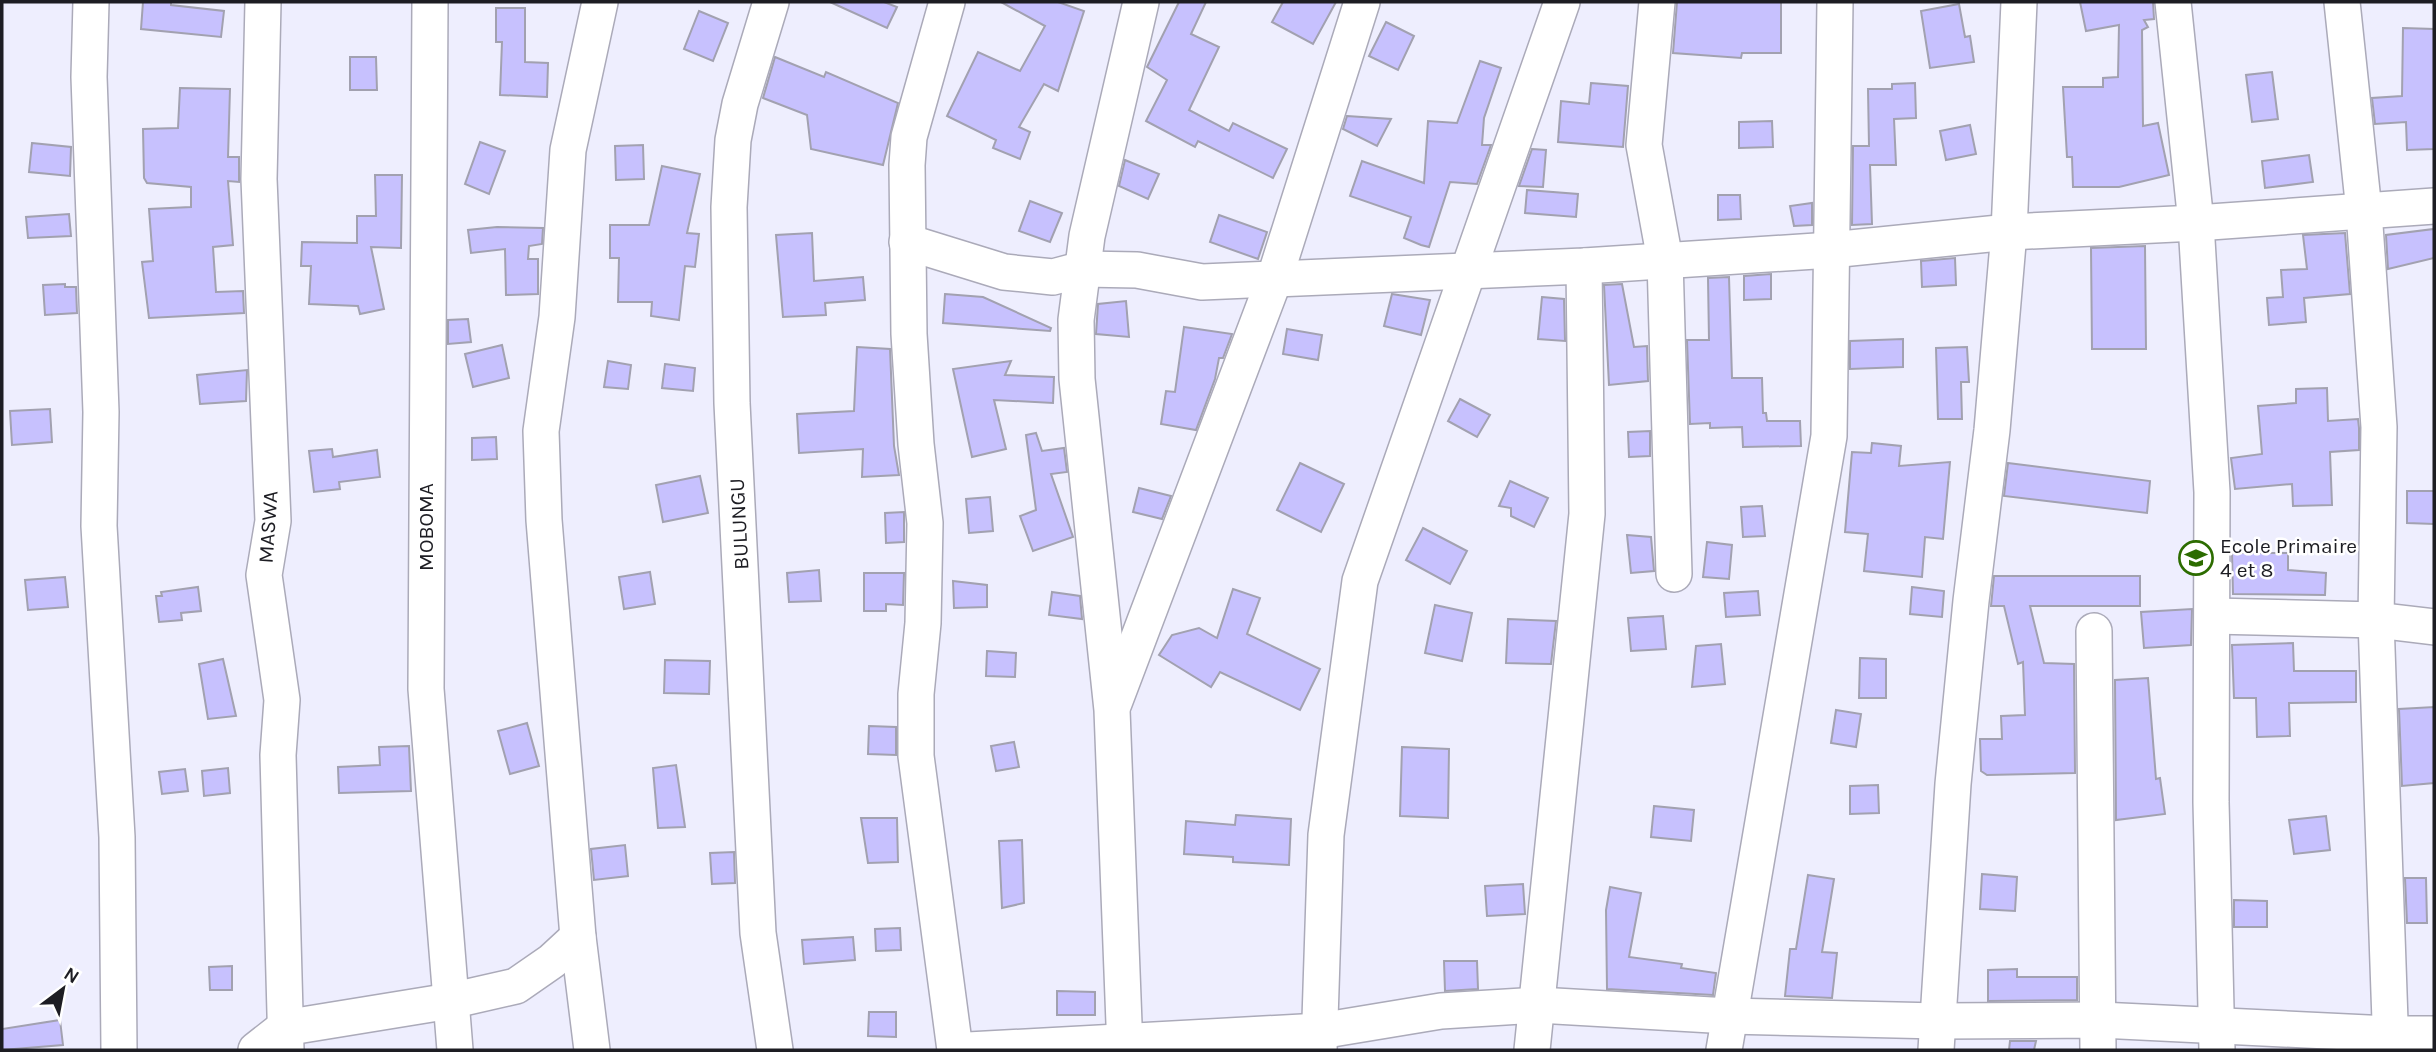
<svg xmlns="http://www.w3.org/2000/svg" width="2436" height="1052" font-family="Karla,sans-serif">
<rect width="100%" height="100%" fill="#eeeefe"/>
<!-- building -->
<g fill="#c7c1fe" stroke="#a2a1b0" stroke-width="2">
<path d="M143,2H171V5L224,11L221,37L141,29Z"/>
<path d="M830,2H884L897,7L887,28Z"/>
<path d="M1001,2H1058L1084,11L1058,91L1044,84L1019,127L1030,132L1020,159L993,148L996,140L947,116L978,52L1020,71L1045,26Z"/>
<path d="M1179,2H1206L1191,34L1219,47L1189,110L1229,131L1233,123L1287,149L1273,178L1198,141L1195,147L1146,121L1167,80L1147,67Z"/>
<path d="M1283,2H1336L1313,44L1272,22Z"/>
<path d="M1677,2H1781V53H1742L1741,58L1673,53Z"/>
<path d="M2080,2H2153L2154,19L2144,20L2148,27L2142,30L2143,126L2158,123L2169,175L2119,187H2073L2072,157H2067L2063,87H2103V78L2118,77L2119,25L2086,31Z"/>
<path d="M1959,4L1965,37L1970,36L1974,62L1930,68L1921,11Z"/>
<path d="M496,8H525V62L548,63L547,97L500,95L502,42H496Z"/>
<path d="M699,11L728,23L713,61L684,49Z"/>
<path d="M1386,22L1414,36L1398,70L1369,56Z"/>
<path d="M2403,28L2434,29V149L2407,150L2406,122L2375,124L2372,98L2402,96Z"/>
<path d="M350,57H376L377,90H350Z"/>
<path d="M775,57L824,77L826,72L898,103L883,165L811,149L807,115L763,98Z"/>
<path d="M1480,61L1501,68L1484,118L1482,145H1491L1477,184L1450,182L1429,247L1421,245L1404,238L1411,217L1350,196L1362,161L1424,183L1428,121L1457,123Z"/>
<path d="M2272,72L2278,119L2252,122L2246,75Z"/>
<path d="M1591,83L1628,86L1623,147L1558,142L1561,101L1589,104Z"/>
<path d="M1915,83L1916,118L1894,119L1896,165H1870L1872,224L1852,225L1853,146H1869L1868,89H1892V84Z"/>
<path d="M180,88L230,89L228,157H239V182L228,181L233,245L213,247L216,292L243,291L244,313L149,318L142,262L153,261L149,209L191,207V187L147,183L144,178L143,129L178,128Z"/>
<path d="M1347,116L1391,119L1377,146L1343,129Z"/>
<path d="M1772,121L1773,147L1739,148V122Z"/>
<path d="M1970,125L1976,154L1946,160L1940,131Z"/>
<path d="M480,142L505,151L489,194L465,184Z"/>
<path d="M32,143L71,147L70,176L29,172Z"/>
<path d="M643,145L644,179L616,180L615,146Z"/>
<path d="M1532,149L1546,150L1543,187L1519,186Z"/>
<path d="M2309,155L2313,182L2265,188L2262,161Z"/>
<path d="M1125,160L1159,174L1148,199L1119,186Z"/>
<path d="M662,166L700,174L687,233L699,234L695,267L685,266L679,320L651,316L652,302H618L619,258H610V225H649Z"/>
<path d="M375,175H402L401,248L371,247L384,309L360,314L358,306L309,304L311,266H301L302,242L357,243V216H376Z"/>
<path d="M1527,190L1578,194L1576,217L1525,213Z"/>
<path d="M1718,195H1740L1741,219L1718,220Z"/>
<path d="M1030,201L1062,213L1050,242L1019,231Z"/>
<path d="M1812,203V225L1794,226L1790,206Z"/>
<path d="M69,214L71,236L28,238L26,217Z"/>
<path d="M1219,215L1267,232L1258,259L1210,242Z"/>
<path d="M497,227L543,228L542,244L529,246L528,259H538V294L506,295L505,249L471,253L468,230Z"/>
<path d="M2434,229V258L2388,269L2386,235Z"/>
<path d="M812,233L814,281L863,277L865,300L825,303L826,315L783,317L776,235Z"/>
<path d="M2345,233L2350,294L2304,298L2306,322L2269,325L2267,298L2283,297L2281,270L2307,269L2303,235Z"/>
<path d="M2145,246L2146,349H2092L2091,248Z"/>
<path d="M1955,258L1956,285L1922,287L1921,261Z"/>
<path d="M1771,274V299L1744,300V276Z"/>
<path d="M1729,277L1732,378H1762L1763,413H1766L1767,421H1800L1801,446L1743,447L1742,427L1710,428V423L1690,424L1687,340H1709L1708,278Z"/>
<path d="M65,284V287H76L77,313L45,315L43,285Z"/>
<path d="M1622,284L1634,347L1647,346L1648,381L1609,385L1604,285Z"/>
<path d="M945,294L983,297L1051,328L1050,331L943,323Z"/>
<path d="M1392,294L1430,300L1421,335L1384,326Z"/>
<path d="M1542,297L1564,299L1565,341L1538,339Z"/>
<path d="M1126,301L1129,337L1096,334L1098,304Z"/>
<path d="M468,319L471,342L448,344V320Z"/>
<path d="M1184,327L1232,334L1223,358H1219L1215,379L1196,430L1161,424L1166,391L1175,392Z"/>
<path d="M1287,329L1322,335L1318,360L1283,354Z"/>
<path d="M1903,339V367L1850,369V341Z"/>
<path d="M502,345L509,378L473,387L465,354Z"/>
<path d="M857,347L890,349L894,446L899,475L862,477L863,449L799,453L797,414L854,411Z"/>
<path d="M1967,347L1969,382H1961L1962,419H1938L1936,348Z"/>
<path d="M608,361L631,365L628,389L604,387Z"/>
<path d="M1011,361L1005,375L1054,377L1053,403L994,400L1006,449L972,457L953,369Z"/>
<path d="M665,364L695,368L693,391L662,388Z"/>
<path d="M247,370L246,401L200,404L197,375Z"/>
<path d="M2327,388L2328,421L2358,419L2359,428V450L2330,452L2332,505L2293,506L2292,484L2235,489L2231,458L2262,454L2258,406L2296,403V389Z"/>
<path d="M1460,399L1490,415L1477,437L1448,421Z"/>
<path d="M50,409L52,442L12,445L10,411Z"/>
<path d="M1650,431V456L1629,457L1628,432Z"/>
<path d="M1036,433L1042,451L1064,448L1067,472L1051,474L1073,537L1033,551L1020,516L1036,510L1026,435Z"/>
<path d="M496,437L497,459L472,460V438Z"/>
<path d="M1872,443L1901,446L1899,466L1950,462L1943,539L1925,537L1922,577L1864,571L1868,534L1845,532L1852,452L1871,453Z"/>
<path d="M332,449L333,457L377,450L380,477L339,482L340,489L314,492L309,451Z"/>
<path d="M1300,463L1344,484L1321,532L1277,510Z"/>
<path d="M2008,463L2150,481L2147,513L2004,496Z"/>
<path d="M700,476L708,513L663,522L656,485Z"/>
<path d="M1510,481L1548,498L1534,527L1511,516V508L1499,506Z"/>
<path d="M1139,488L1171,496L1162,519L1133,512Z"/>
<path d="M2407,491H2434V524L2407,523Z"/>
<path d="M990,497L993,531L969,533L966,499Z"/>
<path d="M1762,506L1765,536L1743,537L1741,507Z"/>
<path d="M904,512V542L886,543L885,513Z"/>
<path d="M1423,528L1467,551L1450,584L1406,560Z"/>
<path d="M1627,535L1651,537L1654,571L1631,573Z"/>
<path d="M1707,542L1732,545L1729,579L1703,577Z"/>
<path d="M2232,553H2288V570L2326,573L2325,595L2233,594Z"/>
<path d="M819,570L821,601L789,602L787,573Z"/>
<path d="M650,572L655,604L624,609L619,577Z"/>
<path d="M864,573H904L903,605L886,604V611H864Z"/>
<path d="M1994,576H2140V606H2030L2044,663L2074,664L2075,773L1987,775L1981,771L1980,739H2002L2001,716L2025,715L2023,662L2018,664L2004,606H1991Z"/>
<path d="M65,577L68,607L28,610L25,580Z"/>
<path d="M953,581L987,585V607L954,608Z"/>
<path d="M198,587L201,611L181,613L182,620L159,622L156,596H162L161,592Z"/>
<path d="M1912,587L1944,591L1942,617L1910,614Z"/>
<path d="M1233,589L1260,598L1247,634L1320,669L1300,710L1220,672L1211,687L1159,655L1172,635L1199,628L1217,638Z"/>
<path d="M1758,591L1760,615L1726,617L1724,593Z"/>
<path d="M1052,592L1080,596L1082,619L1049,615Z"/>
<path d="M1435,605L1472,613L1462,661L1425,653Z"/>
<path d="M2192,609L2191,645L2144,648L2141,612Z"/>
<path d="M1663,616L1666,649L1631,651L1628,618Z"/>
<path d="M1508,619L1556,621L1551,664L1506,663Z"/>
<path d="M2293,643L2294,671H2356V702L2289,703L2290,736L2257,737L2256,698H2234L2232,645Z"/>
<path d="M1721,644L1725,684L1692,687L1696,646Z"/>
<path d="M987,651L1016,653L1015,677L986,676Z"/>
<path d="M1860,658L1886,659V698H1859Z"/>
<path d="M223,659L236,716L208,719L199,664Z"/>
<path d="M665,660L710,661L709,694L664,693Z"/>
<path d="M2148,678L2156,779L2160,778L2165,814L2116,820L2115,680Z"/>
<path d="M2434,707V783L2402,786L2399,709Z"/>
<path d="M1836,710L1861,714L1856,747L1831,743Z"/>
<path d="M527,723L539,766L510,774L498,731Z"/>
<path d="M869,726L896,727V755L868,754Z"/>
<path d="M1014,742L1019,767L996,771L991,746Z"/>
<path d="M409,746L411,791L339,793L338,767L380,765L379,747Z"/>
<path d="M1402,747L1449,749L1448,818L1400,816Z"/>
<path d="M676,765L685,827L658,828L653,768Z"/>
<path d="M228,768L230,793L204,796L202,771Z"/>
<path d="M185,769L188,791L162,794L159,772Z"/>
<path d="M1878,785L1879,813L1850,814V786Z"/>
<path d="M1654,806L1694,810L1691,841L1651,837Z"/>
<path d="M1236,815L1291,819L1289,865L1233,862V857L1184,854L1186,821L1235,825Z"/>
<path d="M2326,816L2330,850L2294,854L2289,820Z"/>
<path d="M861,818H897L898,862L868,863Z"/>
<path d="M1022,840L1024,903L1002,908L999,841Z"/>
<path d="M625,845L628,876L594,880L591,849Z"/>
<path d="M734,852L735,883L712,884L710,853Z"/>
<path d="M1982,874L2017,877L2015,911L1980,909Z"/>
<path d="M1808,875L1834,879L1822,952L1837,953L1832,998L1785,996L1790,949H1796Z"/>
<path d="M2405,878H2426L2427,923H2407Z"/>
<path d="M1523,884L1525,914L1487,916L1485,886Z"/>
<path d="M1610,887L1641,893L1629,957L1682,964L1681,968L1716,973L1713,995L1607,989L1606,910Z"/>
<path d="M2234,900L2267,901V927H2234Z"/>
<path d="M900,928L901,950L876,951L875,929Z"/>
<path d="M853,937L855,960L804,964L802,940Z"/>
<path d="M1444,961H1477L1478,989L1445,991Z"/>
<path d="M232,966V990H210L209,967Z"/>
<path d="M2017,969V977H2077V1000L1988,1001V970Z"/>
<path d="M1057,991L1095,992V1015H1057Z"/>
<path d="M869,1012H896V1037L868,1036Z"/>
<path d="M60,1020L63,1045L2,1050V1029Z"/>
<path d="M2010,1041H2036L2034,1050H2009Z"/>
</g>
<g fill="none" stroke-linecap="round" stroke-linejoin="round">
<!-- minor casing -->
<g stroke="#abaab9" stroke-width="38">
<g id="minor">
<path d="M91,2L89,77L101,412L99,526L117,837L119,1050"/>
<path d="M263,2L259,179L273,521L264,575L282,700L278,755L286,1050"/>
<path d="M430,2L426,689L455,1050"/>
<path d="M771,2L740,104L733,140L729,207L732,403L758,933L775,1050"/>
<path d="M947,2L909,137L907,165L909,334L916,444L925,523L923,623L916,694V756L955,1050"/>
<path d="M1657,2L1644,145L1665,260L1674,574"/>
<path d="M2173,2L2196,223L2212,492L2211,802L2217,1050"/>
<path d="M2342,2L2364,211L2379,427L2376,620L2391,1050"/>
<path d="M907,242L1004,272L1053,277L1083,269L1137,270L1202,282L1584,266L1831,250L2009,232L2196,223L2434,206"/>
<path d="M2213,616L2376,620L2434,627"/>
<path d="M2094,631L2098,1050"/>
<path d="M1114,703L1274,280L1362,2"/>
<path d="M256,1050L284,1028L450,1001L516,986L552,961L578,937"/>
<path d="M592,1050L578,937L544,520L541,431L557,317L568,150L600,2"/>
<path d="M968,1050L1320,1031L1441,1011L1538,1005L1729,1016L1939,1021L2100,1020L2389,1034H2434"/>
<path d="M1125,1050L1112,710L1077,379L1076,320L1087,236L1141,2"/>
<path d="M1319,1050L1326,835L1360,581L1562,2"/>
<path d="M1532,1050L1587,514L1584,266"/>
<path d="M1724,1050L1829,436L1835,2"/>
<path d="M1936,1050L1953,784L1971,601L1992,430L2009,232L2019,2"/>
</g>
</g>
<!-- minor -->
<use href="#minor" stroke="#fff" stroke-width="35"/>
</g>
<!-- icons -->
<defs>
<g id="school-ring" transform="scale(1.75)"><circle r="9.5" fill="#fff" stroke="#2c6c00" stroke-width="1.5"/><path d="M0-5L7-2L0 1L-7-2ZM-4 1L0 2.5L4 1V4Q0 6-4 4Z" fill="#2c6c00"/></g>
</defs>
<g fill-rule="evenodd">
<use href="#school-ring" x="2196" y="558"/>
</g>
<g text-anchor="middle" stroke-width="5" stroke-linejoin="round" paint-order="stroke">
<!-- street labels -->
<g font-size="21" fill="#1d1d23" stroke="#fff">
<text transform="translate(739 524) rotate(-93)" y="7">BULUNGU</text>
<text transform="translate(268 527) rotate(-86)" y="7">MASWA</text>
<text transform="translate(426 527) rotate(-90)" y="7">MOBOMA</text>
</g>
<!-- poi labels -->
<g font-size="21" fill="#1d1d23" stroke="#fff" text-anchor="start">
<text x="2220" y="553">Ecole Primaire<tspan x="2220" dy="24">4 et 8</tspan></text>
</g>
</g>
<!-- border -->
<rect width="2436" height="1052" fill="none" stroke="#1d1d23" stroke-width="7"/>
<!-- north arrow -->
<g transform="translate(63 989) rotate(32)" stroke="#ffffff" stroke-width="5" paint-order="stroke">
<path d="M0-5L12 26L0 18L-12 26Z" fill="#1d1d23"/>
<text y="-10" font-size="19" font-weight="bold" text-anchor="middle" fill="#1d1d23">N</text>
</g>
</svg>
